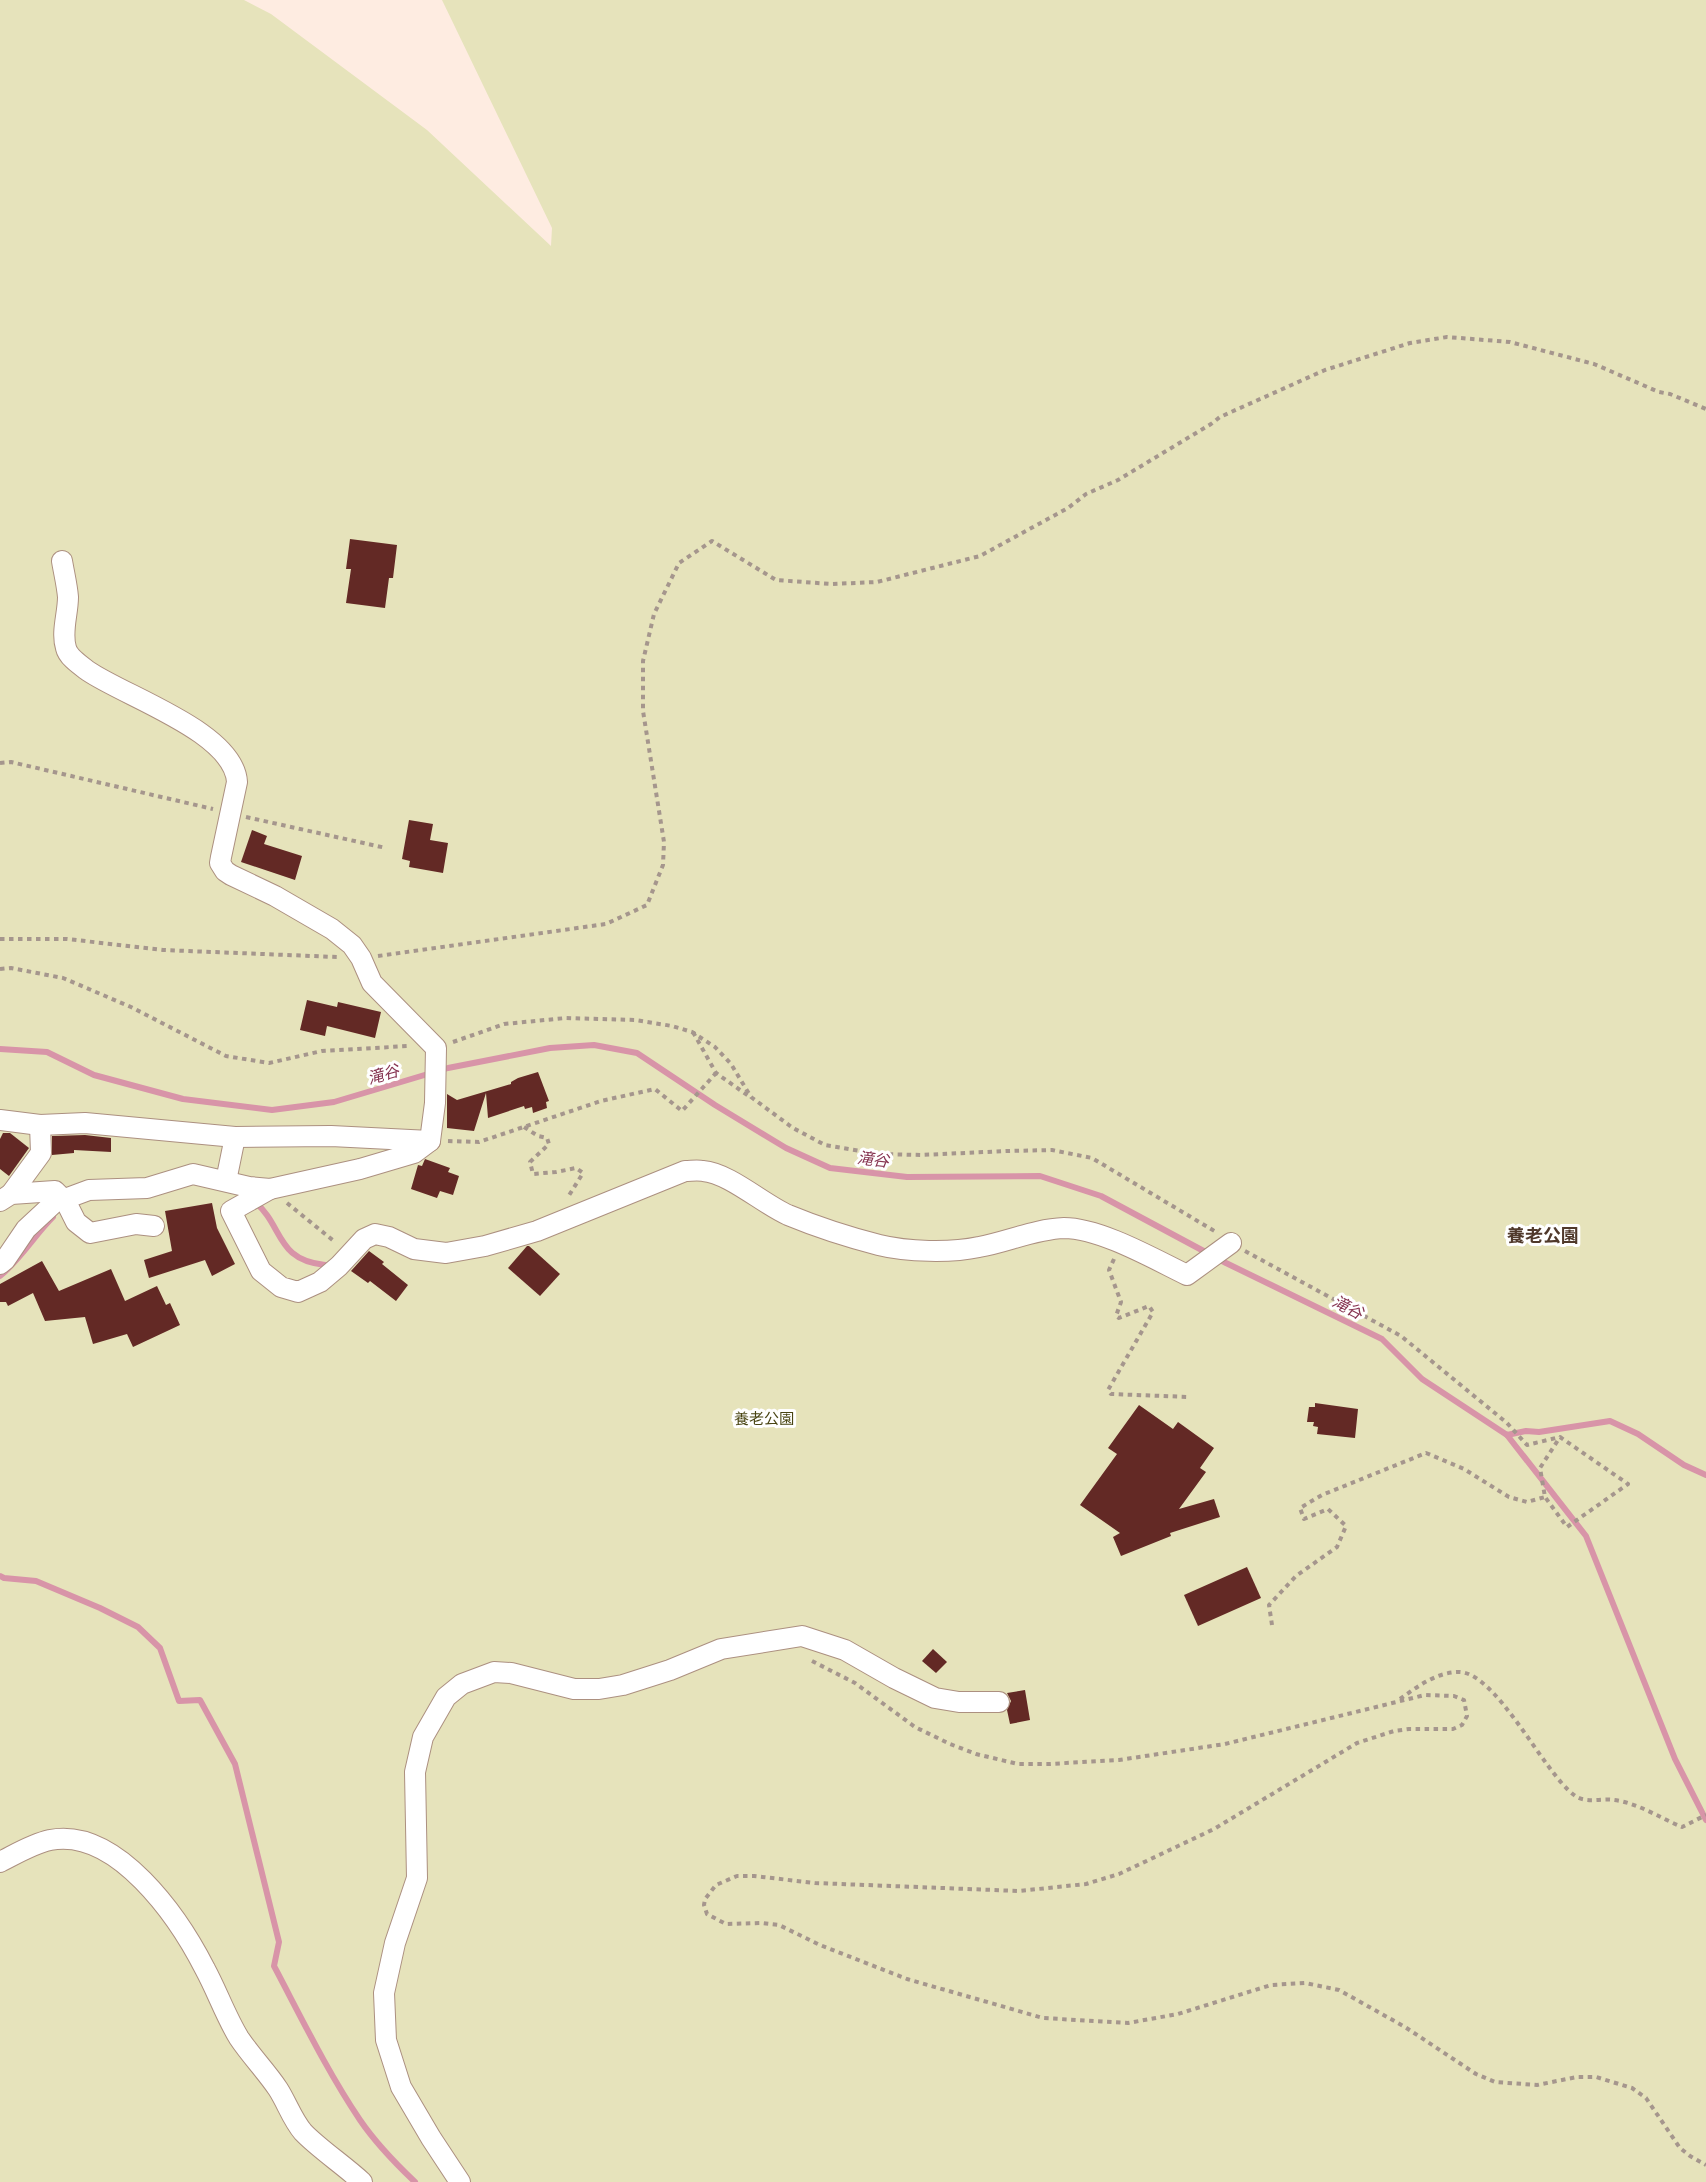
<svg xmlns="http://www.w3.org/2000/svg" width="1706" height="2182" font-family="'PT Sans','Noto Sans JP',sans-serif">
<rect width="100%" height="100%" fill="#feece1"/>
<!-- green -->
<path fill="#e6e3bb" d="M0,0H244L271,14L427,130L551,246L552,228L442,0H1706V2182H0Z"/>
<g fill="none" stroke-linecap="round" stroke-linejoin="round">
<!-- stream -->
<g stroke="#d894a8" stroke-width="6">
<path d="M0,1049L47,1052L94,1075L183,1099L272,1110L334,1102L448,1068L550,1048L594,1045L637,1053L715,1105L786,1148L830,1168L907,1177L1040,1176L1101,1196L1226,1263L1382,1339L1422,1379L1507,1435L1526,1431L1539,1432L1610,1421L1638,1434L1684,1465L1706,1475"/>
<path d="M254,1201C284,1226 275,1260 325,1265"/>
<path d="M0,1276C21,1259 34,1236 53,1217"/>
<path d="M1507,1435L1586,1536L1675,1759L1706,1820"/>
<path d="M0,1576L4,1578L36,1581L100,1608L138,1627L160,1648L179,1701L200,1700L235,1764L279,1942L274,1966C301,2017 327,2071 360,2120C375,2142 395,2163 415,2182"/>
</g>
</g>
<!-- building -->
<g fill="#632925">
<path d="M350,539L397,545L393,578H389L385,608L346,603L351,569H346Z"/>
<path d="M409,820L433,824L430,840L448,843L443,873L409,867L410,861L402,859Z"/>
<path d="M252,830L267,836L264,844L302,856L295,880L241,862Z"/>
<path d="M307,1000L337,1007L338,1002L381,1012L375,1038L327,1026L325,1036L300,1030Z"/>
<path d="M538,1072L549,1101L546,1102L547,1108L533,1113L532,1107L525,1109L524,1106L488,1118L486,1093L474,1131L447,1128V1094L457,1100L511,1084V1082L518,1078Z"/>
<path d="M3,1133H10L29,1148L9,1176L0,1169V1139Z"/>
<path d="M85,1135L111,1138V1152L74,1150V1153L52,1155V1136Z"/>
<path d="M425,1159L450,1168L448,1172L459,1176L453,1195L440,1191L437,1198L411,1189L418,1165L422,1166Z"/>
<path d="M212,1203L217,1228L235,1264L212,1276L205,1260L149,1278L144,1260L172,1251L165,1211Z"/>
<path d="M527,1246H529L560,1274L540,1296L508,1268Z"/>
<path d="M369,1251L384,1262L382,1264L408,1285L396,1301L370,1281L368,1283L351,1271Z"/>
<path d="M42,1261L59,1291L111,1269L125,1301L157,1286L166,1305L170,1303L180,1325L133,1347L127,1334L93,1344L85,1317L45,1321L33,1293L8,1306L6,1302H0V1284Z"/>
<path d="M1315,1403L1358,1409L1355,1438L1317,1434L1318,1427L1313,1426L1314,1422H1307L1309,1407H1315Z"/>
<path d="M1139,1405L1173,1429L1178,1422L1214,1448L1200,1468L1206,1472L1179,1509L1214,1499L1220,1517L1170,1533L1171,1536L1121,1556L1113,1537L1120,1533L1080,1505L1117,1454L1108,1448Z"/>
<path d="M1247,1567L1261,1598L1198,1626L1184,1595Z"/>
<path d="M933,1649L947,1662L936,1673L922,1661Z"/>
<path d="M1025,1690L1030,1720L1010,1724L1007,1710L1011,1701L1007,1693Z"/>
</g>
<g fill="none" stroke-linecap="round" stroke-linejoin="round">
<!-- street casing -->
<g stroke="#ac9080" stroke-width="22">
<g id="street">
<path d="M0,1120L40,1125L85,1123L235,1137L331,1136L430,1141"/>
<path d="M226,1181L235,1137"/>
<path d="M270,1189L231,1211L261,1271L281,1287L298,1292L320,1282L339,1266L364,1239L375,1234L389,1237L414,1249L446,1253L485,1246L537,1231L685,1171C691,1171 697,1170 703,1171C729,1173 763,1204 788,1215C817,1227 848,1237 879,1245C907,1252 951,1253 979,1247C1007,1242 1035,1229 1064,1228C1100,1228 1154,1259 1187,1275L1231,1243"/>
<path d="M11,1194L41,1153L40,1125"/>
<path d="M0,1201L11,1194L55,1191L66,1202L76,1222L90,1233L136,1224L154,1226"/>
<path d="M0,1264L5,1260L26,1229L54,1203L89,1190L147,1188L193,1174L249,1187L270,1189L360,1169L414,1153L430,1141L435,1103L436,1048L372,983L361,958L352,945L332,929L275,896L231,875L225,871L220,863L221,857L237,782C234,732 126,697 88,671C80,665 68,657 66,648C61,632 68,614 68,597C67,585 64,573 62,561"/>
<path d="M0,1862C16,1854 32,1844 50,1840C117,1827 179,1918 205,1969C217,1991 226,2017 239,2038C251,2056 266,2071 278,2089C287,2103 292,2119 303,2132C318,2148 345,2166 362,2182"/>
<path d="M460,2182L431,2138L401,2087L386,2040L384,1993L395,1943L417,1878L415,1772L423,1737L446,1697L462,1684L494,1672L511,1673L574,1689H599L623,1685L670,1670L721,1649L802,1636L845,1650L894,1678L935,1698L959,1702H999"/>
</g>
</g>
<!-- path -->
<g stroke="#a5968d" stroke-width="4" stroke-dasharray="4.5 4.5" stroke-linecap="butt">
<path d="M0,763L11,762L213,809"/>
<path d="M246,817L386,848"/>
<path d="M0,939H67L163,950L337,957"/>
<path d="M378,956L606,924L647,905L663,865L664,842L643,711V661L654,614L679,563L712,541L776,580L831,584L877,582L980,556L1068,508L1086,494L1118,480L1211,424L1220,417L1325,370L1410,343L1447,337L1510,342L1594,364L1659,392L1670,394L1706,409"/>
<path d="M0,969L11,968L63,978L131,1007L226,1056L269,1063L322,1051L408,1046"/>
<path d="M693,1032L716,1073L750,1097"/>
<path d="M453,1042L504,1024L566,1018L635,1020L672,1026L692,1032L715,1047L731,1064L751,1097L793,1128L825,1145L879,1154L921,1155L1007,1151L1052,1150L1092,1158L1216,1232"/>
<path d="M524,1127L538,1136L547,1138L549,1144L530,1162L533,1174L556,1172L576,1168L583,1173L568,1197"/>
<path d="M448,1141L479,1142L601,1101L655,1089L682,1111L716,1073"/>
<path d="M287,1203L335,1242"/>
<path d="M1245,1251L1401,1336L1507,1423L1527,1445L1560,1437L1628,1484L1567,1527L1545,1497L1540,1468L1560,1437"/>
<path d="M1114,1259L1109,1270L1121,1302L1116,1316L1119,1318L1149,1306L1153,1312L1108,1390L1111,1394L1189,1397"/>
<path d="M1272,1625L1269,1605L1296,1576L1337,1547L1346,1526L1328,1509L1304,1519L1300,1508L1322,1495L1426,1453L1464,1469L1509,1497L1527,1502L1545,1497"/>
<path d="M812,1661L855,1683L915,1727L950,1744L976,1754L1018,1764H1049L1119,1760L1225,1744L1425,1695L1454,1696L1464,1700L1467,1716L1462,1725L1453,1729H1409L1394,1731L1357,1743L1214,1829L1119,1874L1086,1884L1019,1891L815,1883L754,1876H737L716,1885L705,1899L704,1905L707,1914L726,1924L762,1923L779,1925L820,1945L907,1979L1043,2018L1128,2023L1178,2014L1271,1985L1305,1983L1339,1990L1405,2027L1476,2074L1495,2082L1537,2085L1577,2077H1596L1632,2088L1646,2098L1680,2148L1690,2156L1706,2165"/>
<path d="M1400,1699C1417,1687 1435,1673 1457,1672C1495,1669 1543,1772 1574,1795C1585,1804 1601,1798 1614,1800C1638,1803 1660,1818 1682,1827L1706,1815"/>
</g>
<!-- street -->
<use href="#street" stroke="#fff" stroke-width="20"/>
</g>
<g text-anchor="middle" stroke-width="6" stroke-linejoin="round" paint-order="stroke">
<!-- park labels -->
<g font-size="15" fill="#494513" stroke="#fff">
<text x="764" y="1424">養老公園</text>
</g>
<!-- water labels -->
<g font-size="16" font-style="italic" fill="#873552" stroke="#fff">
<text transform="translate(383 1074) rotate(-16)" y="6">滝谷</text>
<text transform="translate(873 1159) rotate(7)" y="6">滝谷</text>
<text transform="translate(1348 1307) rotate(27)" y="6">滝谷</text>
</g>
<!-- quarter labels -->
<g font-size="18" font-weight="bold" fill="#50392b" stroke="#fff">
<text x="1543" y="1242">養老公園</text>
</g>
</g>
</svg>
